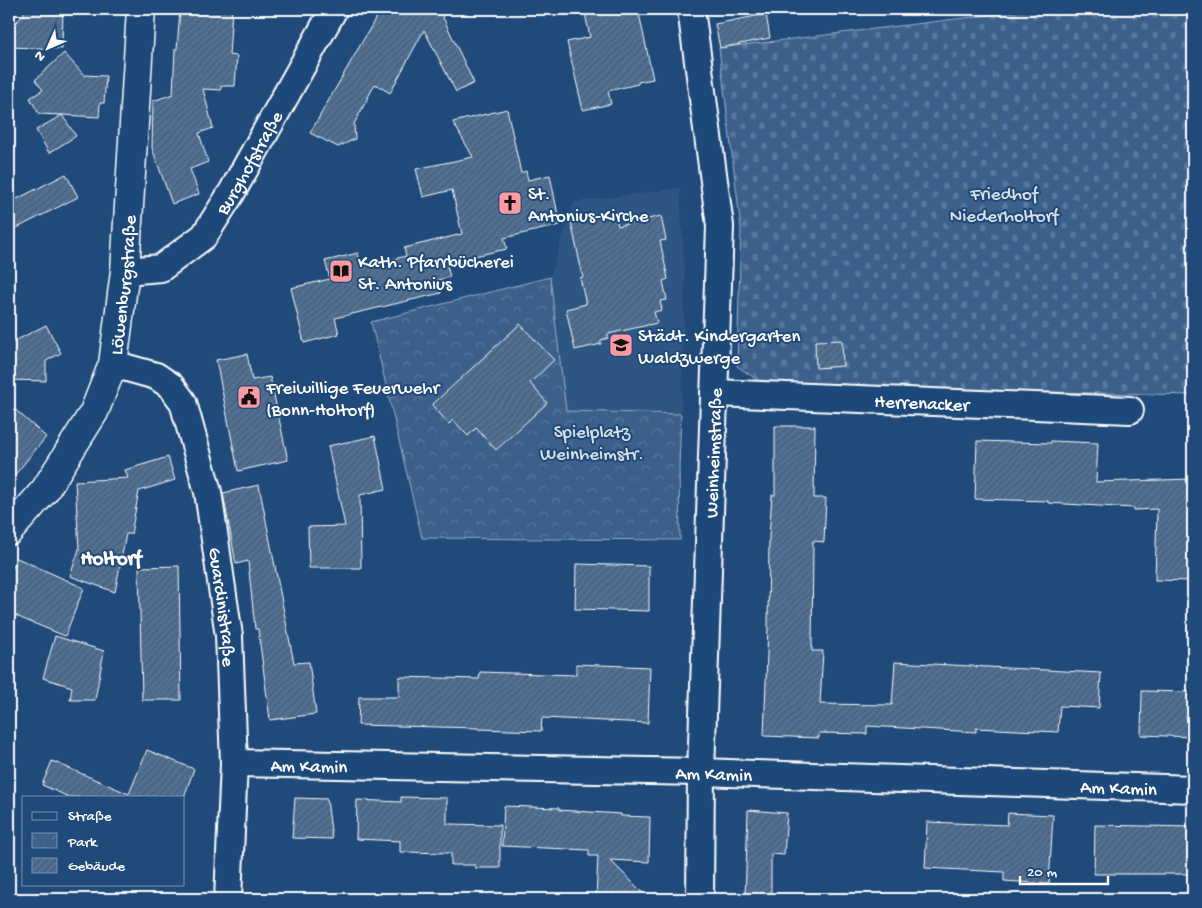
<svg xmlns="http://www.w3.org/2000/svg" width="1202" height="908" font-family="'Gochi Hand',sans-serif">
<defs>
<pattern id="cemetery-stones" width="16" height="16" patternUnits="userSpaceOnUse" patternTransform="scale(1.25)"><rect width="16" height="16" fill="#3c618b"/><path d="M2 7V4a2 2 0 0 1 4 0v3zM10 15v-3a2 2 0 0 1 4 0v3z" fill="#59799c"/></pattern>
<pattern id="park-crowns" width="20" height="18" patternUnits="userSpaceOnUse" patternTransform="scale(1.25)"><rect width="20" height="18" fill="#3c618b"/><path d="M2 6a3 3 0 1 1 6 0M12 15a3 3 0 1 1 6 0" fill="none" stroke="#59799c"/></pattern>
<pattern id="building-hatch" width="6" height="6" patternUnits="userSpaceOnUse" patternTransform="scale(1.25)"><rect width="6" height="6" fill="#507197"/><path d="M-1 1l2-2M0 6l6-6M5 7l2-2" fill="none" stroke="#4e5b6a"/></pattern>
</defs>
<rect width="100%" height="100%" fill="#1f4a7a"/>
<filter id="ink" filterUnits="userSpaceOnUse"><feTurbulence type="fractalNoise" baseFrequency=".02" numOctaves="2"/><feDisplacementMap in="SourceGraphic" scale="10" xChannelSelector="R" yChannelSelector="G"/><feConvolveMatrix kernelMatrix="1 2 1 2 8 2 1 2 1" color-interpolation-filters="sRGB"/></filter>
<g filter="url(#ink)">
<!-- built -->
<path fill="#2e5683" d="M680,188L685,279L681,414L566,411L550,277L574,202Z"/>
<!-- cemetery -->
<path fill="url(#cemetery-stones)" stroke="#9eb0c5" d="M1038,9H1193V395L766,386L737,366L741,228L719,48Z"/>
<!-- park -->
<path fill="url(#park-crowns)" stroke="#9eb0c5" d="M550,277L566,411L681,414L679,467L680,540L422,538L371,322Z"/>
<!-- building -->
<g fill="url(#building-hatch)" stroke="#fff">
<path d="M24,9H63L62,49L9,47V28L24,15Z"/>
<path d="M180,9H232L229,55L237,56L235,86H221V90L203,89L213,128L199,133L208,162L190,169L199,194L172,204L152,148L153,101L173,94L175,49H177Z"/>
<path d="M381,9H414L423,14L434,9H439L474,83L456,92L424,30L390,93L375,84L354,124L355,139L338,147L310,133Z"/>
<path d="M584,9H638L653,79L638,82V84L608,91L611,104L583,110L567,42L590,37Z"/>
<path d="M766,14L770,38L720,48L715,24Z"/>
<path d="M64,53L84,75L106,76L104,103H100L99,117L62,115L76,136L49,153L36,130L62,115L39,114L30,98L43,90L35,80Z"/>
<path d="M507,109L521,173L526,171L528,180L550,175L560,225L504,238L507,249L446,262L450,277L438,280L441,293L335,318L339,334L304,343L291,288L330,279L325,261L358,253L361,267L406,256L404,248L462,234L452,190L423,197L416,169L473,157L453,122Z"/>
<path d="M66,174L78,197L9,232V203Z"/>
<path d="M615,212L618,226L661,216L666,240L660,241L668,279L663,281L667,300L660,301L662,310L654,312L657,323L608,334V338L601,340V344L575,350L566,309L586,304L580,278L583,277L571,222Z"/>
<path d="M520,324L554,360L530,383L547,403L496,450L476,428L468,436L453,420L449,424L432,405Z"/>
<path d="M46,325L61,353L46,361V381L9,380V344Z"/>
<path d="M842,340L843,366L816,368L815,341Z"/>
<path d="M247,354L252,380L270,377L288,460L238,471L216,360Z"/>
<path d="M9,404L46,437L9,482Z"/>
<path d="M775,426H815L814,498H826L824,542L813,541L812,651H823L820,704L892,705L895,662L1101,673L1099,708L1060,706L1058,732L976,728V732L867,726V734L819,733V738L764,736L768,626L769,537L772,495H775Z"/>
<path d="M375,436L386,489L360,495L361,568H309L308,527L345,526L328,446Z"/>
<path d="M977,441L1051,443V441L1098,443L1096,482L1193,479V581L1155,580L1157,509L1134,510V508L1048,503V501L975,499Z"/>
<path d="M168,457L175,480L139,491L131,534H126L115,592L70,576L79,549L75,481L128,478L125,470Z"/>
<path d="M259,485L294,663L309,662L316,714L270,720L258,629H255L248,561L236,564L223,493Z"/>
<path d="M17,558L84,588L65,636L23,619L9,612V576Z"/>
<path d="M576,564L649,566V611L575,609Z"/>
<path d="M179,566L181,700H142L139,567Z"/>
<path d="M55,636L104,651L95,700H70L72,687L43,678Z"/>
<path d="M576,664L650,667L648,723L542,718L541,731L478,729V728L358,725L359,697H399V677L479,679L480,672L576,675Z"/>
<path d="M1142,691L1193,692V737L1141,735Z"/>
<path d="M147,750L194,769L184,797H69L42,785L52,761L129,794Z"/>
<path d="M401,797L447,798V824L500,825V868H475V865H451V853L400,852V841L356,839L357,800L401,802Z"/>
<path d="M295,798L327,799L332,839L292,838Z"/>
<path d="M504,806L559,808V810L621,814V816L650,817L649,862L610,860L649,899H596L598,856H589V850L502,846Z"/>
<path d="M748,810L787,813L784,855L771,854V899H745Z"/>
<path d="M1008,813L1053,815L1049,884L1004,881V872L925,868L927,822L1007,825Z"/>
<path d="M1095,825L1193,827V874H1094Z"/>
</g>
<g fill="none" stroke-linecap="round" stroke-linejoin="round">
<!-- minor casing -->
<g stroke="#fff" stroke-width="30">
<g id="minor">
<path d="M691,9L720,226L701,772L700,899"/>
<path id="s1" d="M125,271L161,268L204,236L232,192L334,9"/>
<path id="s2" d="M113,364L156,376L171,386L183,402L208,492L229,636L234,763L228,899"/>
<path id="s3" d="M714,393L1130,410"/>
<path id="s4" d="M234,763L701,772L1193,789"/>
</g>
</g>
<!-- tertiary casing -->
<g stroke="#fff" stroke-width="31">
<g id="tertiary">
<path id="s5" d="M9,531L45,490L94,412L113,364L125,271L141,9"/>
</g>
</g>
<!-- minor -->
<use href="#minor" stroke="#1f4a7a" stroke-width="26"/>
<!-- tertiary -->
<use href="#tertiary" stroke="#1f4a7a" stroke-width="28"/>
</g>
</g>
<!-- icons -->
<defs>
<g id="church-square" transform="scale(1.25)"><rect x="-9" y="-9" width="18" height="18" rx="4" fill="#ff9aa2" stroke="#1f4a7a"/><path d="M-1.2-6h2.4v3.5h3.3v2.4h-3.3V6h-2.4V-.1h-3.3v-2.4h3.3Z" fill="#111"/></g>
<g id="library-square" transform="scale(1.25)"><rect x="-9" y="-9" width="18" height="18" rx="4" fill="#ff9aa2" stroke="#1f4a7a"/><path d="M-6-4Q-3-5.5-.7-3.5V5Q-3 3-6 4ZM6-4Q3-5.5 .7-3.5V5Q3 3 6 4Z" fill="#111"/></g>
<g id="school-square" transform="scale(1.25)"><rect x="-9" y="-9" width="18" height="18" rx="4" fill="#ff9aa2" stroke="#1f4a7a"/><path d="M0-5L7-2L0 1L-7-2ZM-4 1L0 2.5L4 1V4Q0 6-4 4Z" fill="#111"/></g>
<g id="civic-square" transform="scale(1.25)"><rect x="-9" y="-9" width="18" height="18" rx="4" fill="#ff9aa2" stroke="#1f4a7a"/><path d="M-.6-6.5H3V-4.5H.6V-3L4-1V1h2V6H-6V1h2V-1L-.6-3ZM-1.2 2.5V6h2.4V2.5Z" fill="#111"/></g>
</defs>
<g fill-rule="evenodd">
<use href="#church-square" x="510" y="203"/>
<use href="#library-square" x="341" y="271"/>
<use href="#school-square" x="621" y="345"/>
<use href="#civic-square" x="249" y="397"/>
</g>
<g text-anchor="middle" stroke-width="4" stroke-linejoin="round" paint-order="stroke">
<!-- street labels -->
<g font-size="19" fill="#fff" stroke="#1f4a7a">
<text dy="7" stroke="none"><textPath href="#s1" startOffset="176">Burghofstraße</textPath></text>
<text dy="7" stroke="none"><textPath href="#s5" startOffset="278">Löwenburgstraße</textPath></text>
<text dy="7" stroke="none"><textPath href="#s3" startOffset="208">Herrenacker</textPath></text>
<text transform="translate(712 453) rotate(-88)" y="7">Weinheimstraße</text>
<text dy="7" stroke="none"><textPath href="#s2" startOffset="292">Guardinistraße</textPath></text>
<text dy="7" stroke="none"><textPath href="#s4" startOffset="75">Am Kamin</textPath></text>
<text dy="7" stroke="none"><textPath href="#s4" startOffset="480">Am Kamin</textPath></text>
<text dy="7" stroke="none"><textPath href="#s4" startOffset="885">Am Kamin</textPath></text>
</g>
<!-- poi labels -->
<g font-size="19" fill="#fff" stroke="#1f4a7a" text-anchor="start">
<text x="528" y="199">St.<tspan x="528" dy="22">Antonius-Kirche</tspan></text>
<text x="358" y="267">Kath. Pfarrbücherei<tspan x="358" dy="22">St. Antonius</tspan></text>
<text x="638" y="341">Städt. Kindergarten<tspan x="638" dy="22">Waldzwerge</tspan></text>
<text x="266" y="393">Freiwillige Feuerwehr<tspan x="266" dy="22">(Bonn-Holtorf)</tspan></text>
</g>
<!-- park labels -->
<g font-size="19" fill="#d8dfe8" stroke="#1f4a7a">
<text x="1004" y="199">Friedhof<tspan x="1004" dy="22">Niederholtorf</tspan></text>
<text x="592" y="437">Spielplatz<tspan x="592" dy="22">Weinheimstr.</tspan></text>
</g>
<!-- quarter labels -->
<g font-size="21" font-weight="bold" fill="#fff" stroke="#1f4a7a">
<text x="111" y="564">Holtorf</text>
</g>
</g>
<!-- margin -->
<rect width="1202" height="908" fill="none" stroke="#1f4a7a" stroke-width="30"/>
<rect x="15" y="15" width="1172" height="878" fill="none" stroke="#fff" stroke-width="2" filter="url(#ink)"/>
<!-- legend -->
<rect x="22" y="796" width="162" height="90" fill="#1f4a7a" stroke="#7992af"/>
<rect x="32" y="812" width="25" height="8" fill="#1f4a7a" stroke="#7992af"/>
<text x="68" y="820" font-size="15" fill="#ffffff">Straße</text>
<rect x="32" y="833" width="25" height="15" fill="url(#park-crowns)" stroke="#7992af"/>
<text x="68" y="846" font-size="15" fill="#ffffff">Park</text>
<rect x="32" y="858" width="25" height="15" fill="url(#building-hatch)" stroke="#7992af"/>
<text x="68" y="870" font-size="15" fill="#ffffff">Gebäude</text>
<!-- north arrow -->
<g transform="translate(48 48) rotate(225)" stroke="#1f4a7a" stroke-width="4" paint-order="stroke">
<path d="M0-4L9 19L0 12L-9 19Z" fill="#ffffff"/>
<text y="-8" font-size="14" font-weight="bold" text-anchor="middle" fill="#ffffff">N</text>
</g>
<!-- scale -->
<path d="M1020 876v8h88v-8" fill="none" stroke="#ffffff" stroke-width="2.5"/>
<text x="1027" y="876" font-size="15" fill="#ffffff" stroke="#1f4a7a" stroke-width="4" paint-order="stroke">20 m</text>
</svg>
